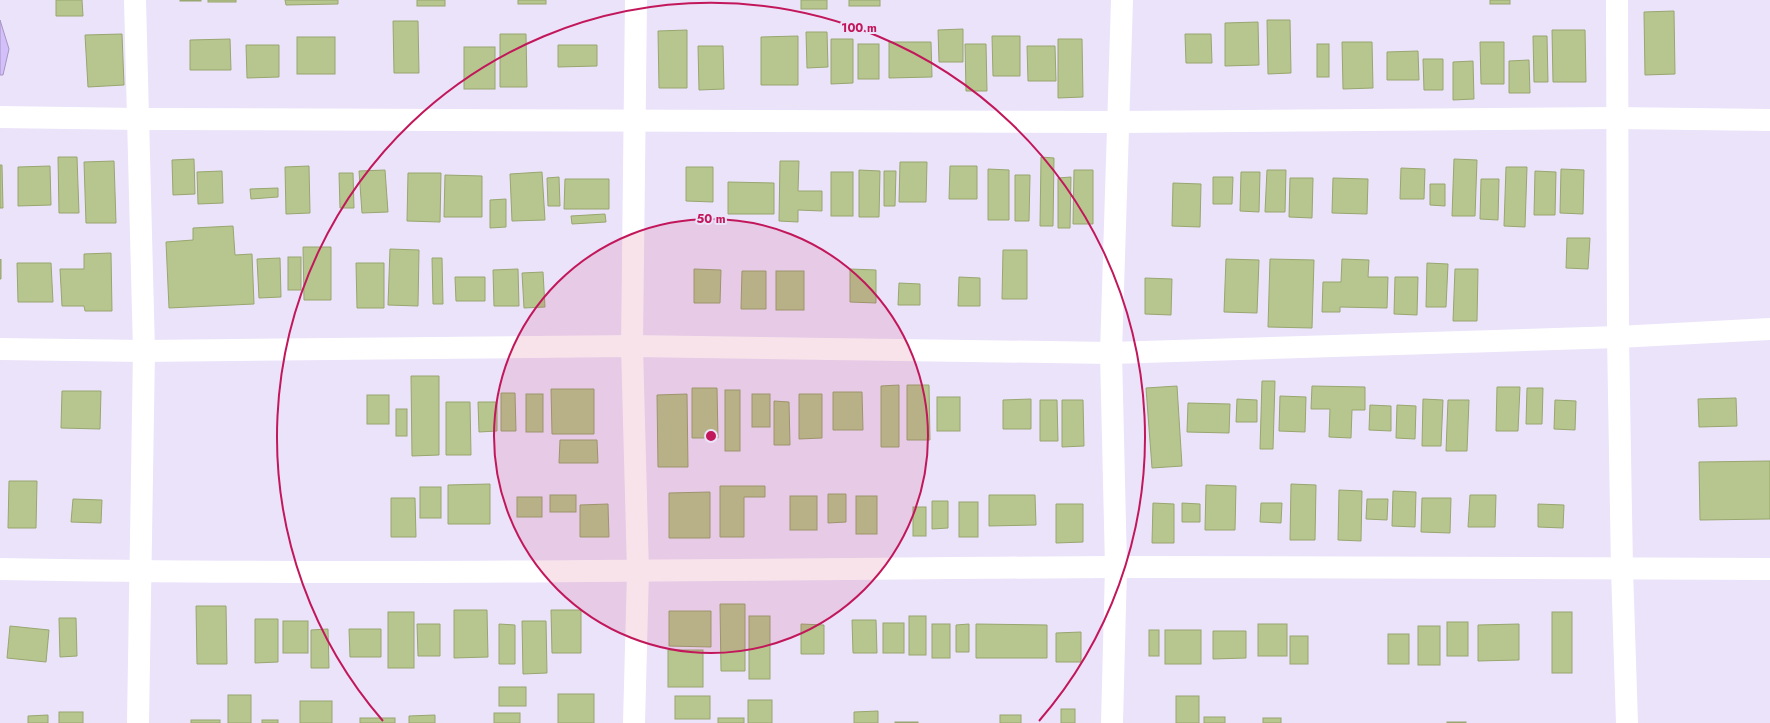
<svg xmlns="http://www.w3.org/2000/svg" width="1770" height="723" font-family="Jost,sans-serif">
<rect width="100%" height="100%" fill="#ebe3fa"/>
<!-- water -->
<path fill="#d3bff9" stroke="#a595c4" d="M0,20L9,49L3,75H0Z"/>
<!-- building -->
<g fill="#b7c68e" stroke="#98a66f">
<path d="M56,0H82L83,16H56Z"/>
<rect x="180" y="0" width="21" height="1"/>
<rect x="208" y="0" width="28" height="2"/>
<path d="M285,0H338V4L286,5Z"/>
<rect x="417" y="0" width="28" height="6"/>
<rect x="518" y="0" width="28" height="4"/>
<rect x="801" y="0" width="26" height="9"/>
<rect x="849" y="0" width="31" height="6"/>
<rect x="1490" y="0" width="20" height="4"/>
<path d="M1674,11L1675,74L1645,75L1644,12Z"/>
<path d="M1267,20H1290L1291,73L1268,74Z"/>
<path d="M393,21H418L419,73H394Z"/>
<path d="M1258,22L1259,65L1225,66V23Z"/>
<path d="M963,29V62H939L938,30Z"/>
<path d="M687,30V88H659L658,31Z"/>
<path d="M1552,30H1585L1586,82H1553Z"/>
<path d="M806,32H827L828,67L807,68Z"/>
<path d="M122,34L124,85L88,87L85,35Z"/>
<path d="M500,34H526L527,87H500Z"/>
<path d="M1185,34H1211L1212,63H1186Z"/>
<path d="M798,36V85H761V37Z"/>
<path d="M992,36H1020V76H993Z"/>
<path d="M1533,36H1547L1548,82H1534Z"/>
<rect x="297" y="37" width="38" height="37"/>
<path d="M230,39L231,70H190V40Z"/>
<path d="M831,39H853V83L831,84Z"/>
<path d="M1058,39H1082L1083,97L1058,98Z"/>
<path d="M889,42H931L932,77L889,78Z"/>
<path d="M1342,42H1372L1373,88L1343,89Z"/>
<path d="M1480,42H1504V84H1481Z"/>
<rect x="858" y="44" width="21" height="35"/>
<path d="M965,44H986L987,91H966Z"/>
<rect x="1317" y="44" width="12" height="33"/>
<path d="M246,45H279V77L247,78Z"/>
<path d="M558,45H597V66L558,67Z"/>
<path d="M698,46H723L724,89L699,90Z"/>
<path d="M1027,46H1055L1056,81H1028Z"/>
<rect x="464" y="47" width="31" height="42"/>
<path d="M1418,51L1419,80H1387V52Z"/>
<path d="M1423,59H1443V90H1424Z"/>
<path d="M1529,60L1530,93H1509V61Z"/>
<path d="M1473,61L1474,99L1453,100V62Z"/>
<path d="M58,157H77L79,213H59Z"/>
<path d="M1041,157L1054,158L1053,226H1040Z"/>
<path d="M194,159L195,194L173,195L172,160Z"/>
<path d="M1454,159L1477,160L1475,216H1452Z"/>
<path d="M114,161L116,223H86L84,162Z"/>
<path d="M780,161H799L798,191H822V211L798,210V222L779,221Z"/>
<path d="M900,162H927L926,202H899Z"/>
<path d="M0,165H2L3,208H0Z"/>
<path d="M50,166L51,205L18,206V167Z"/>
<path d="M309,166L310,213L286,214L285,167Z"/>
<path d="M950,166H977V199H949Z"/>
<path d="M686,167H713V202L686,201Z"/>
<path d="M1506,167H1527L1525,227L1504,226Z"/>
<path d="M1401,168L1425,169L1424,199H1400Z"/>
<path d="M988,169L1009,170V220H988Z"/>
<path d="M1561,169L1584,170L1583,214L1560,213Z"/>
<path d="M385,170L388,212L362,213L359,171Z"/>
<path d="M859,170L880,171L879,217H859Z"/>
<path d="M1074,170H1093V224H1073Z"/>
<path d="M1267,170H1286L1285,212H1265Z"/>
<path d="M222,171L223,203L198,204L197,172Z"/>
<path d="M884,171H896L895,206H884Z"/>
<path d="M1535,171L1556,172L1555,215H1534Z"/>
<path d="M542,172L545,220L512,221L510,174Z"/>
<rect x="831" y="172" width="22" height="44"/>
<path d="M1241,172H1260L1259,212L1240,211Z"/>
<path d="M339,173H353L354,208H340Z"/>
<path d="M408,173H441L440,222L407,221Z"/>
<path d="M445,175L482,176V217H444Z"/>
<path d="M1015,175H1030L1029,221H1015Z"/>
<path d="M559,177L560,206H548L547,178Z"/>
<path d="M1071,177L1070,228H1058V178Z"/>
<path d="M1213,177H1233L1232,204H1213Z"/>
<path d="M1290,178H1313L1312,218L1289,217Z"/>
<path d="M1333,178L1368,179L1367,214L1332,213Z"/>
<path d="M565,179H609V209H564Z"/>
<path d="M1481,179H1499L1498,220L1480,219Z"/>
<path d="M728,182L774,183V214H728Z"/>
<path d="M1173,183L1201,184L1200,227L1172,226Z"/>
<path d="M1430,184H1445V206L1430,205Z"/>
<path d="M278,188V197L251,199L250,189Z"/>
<path d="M506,199V227L490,228V200Z"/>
<path d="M605,214L606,222L572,224L571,216Z"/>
<path d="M233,226L235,255L252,254L254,304L169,308L166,242L193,240V228Z"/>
<path d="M1567,238H1590L1588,269L1566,268Z"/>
<path d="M303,247H331V300H304Z"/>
<path d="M390,249L419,250L418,306L388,305Z"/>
<path d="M1003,250H1027V299H1002Z"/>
<path d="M111,253L112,311H85L84,306H62L60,269H84V254Z"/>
<rect x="288" y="257" width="13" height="33"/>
<path d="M280,258L281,297L259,298L257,259Z"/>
<path d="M432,258H442L443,304H433Z"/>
<path d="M1,259V279H0V260Z"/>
<path d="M1226,259L1259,260L1257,313L1224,312Z"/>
<path d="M1270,259L1314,260L1312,328L1268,327Z"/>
<path d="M1342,259L1369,260L1368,277H1388L1387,308L1340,307V312H1322L1323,282H1341Z"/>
<path d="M17,263H51L53,302H18Z"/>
<path d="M356,263H384V308H357Z"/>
<path d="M1427,263L1448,264L1446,307H1426Z"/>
<path d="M518,269L519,306H494L493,270Z"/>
<path d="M694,269L721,270L720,303H694Z"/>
<path d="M850,269L876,270V303L850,302Z"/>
<path d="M1455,269H1478L1477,321H1453Z"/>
<path d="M742,271H766V309H741Z"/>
<rect x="776" y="271" width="28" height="39"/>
<path d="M543,272L545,307L524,308L522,273Z"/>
<path d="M455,277H485V301H456Z"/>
<path d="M959,277L980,278V306H958Z"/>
<path d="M1395,277H1418L1417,315L1394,314Z"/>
<path d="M1145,278L1172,279L1171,315L1145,314Z"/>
<path d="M899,283L920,284V305H898Z"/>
<path d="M411,376H439V455L412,456Z"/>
<path d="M1262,381H1275L1273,449H1260Z"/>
<path d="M899,385V447H881V386Z"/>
<path d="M907,385H929L930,440H907Z"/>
<path d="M1177,386L1182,466L1152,468L1146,388Z"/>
<path d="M1312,386L1365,387V410H1352L1351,438L1329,437L1330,409H1311Z"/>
<path d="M1497,387H1520L1518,431H1496Z"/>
<path d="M692,388H717L718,438H692Z"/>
<path d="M1527,388H1543L1542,424H1526Z"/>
<path d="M551,389H594V434H552Z"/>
<rect x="725" y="390" width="15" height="61"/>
<path d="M62,391H101L100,429L61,428Z"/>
<path d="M833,392H862L863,430H833Z"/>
<path d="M501,393H515L516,431H501Z"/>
<rect x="526" y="394" width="17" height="38"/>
<path d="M687,394L688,467H658L657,395Z"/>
<rect x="752" y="394" width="18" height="33"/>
<path d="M799,394H822V438L799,439Z"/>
<rect x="367" y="395" width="22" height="29"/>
<path d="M1280,396L1306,397L1305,432L1279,431Z"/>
<rect x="937" y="397" width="23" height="34"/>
<path d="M1736,398L1737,426L1699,427L1698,399Z"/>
<path d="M1031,399V429H1003V400Z"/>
<path d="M1237,399L1257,400V422H1236Z"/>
<path d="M1423,399L1443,400L1441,446H1422Z"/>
<path d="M1040,400H1057L1058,441H1040Z"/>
<path d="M1062,400H1083L1084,446L1062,447Z"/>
<path d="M1448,400H1469L1467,451H1446Z"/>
<path d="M1555,400L1576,401L1575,430L1554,429Z"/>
<path d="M774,401L789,402L790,445H774Z"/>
<path d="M446,402H470L471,455H446Z"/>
<path d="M478,402H497V431L479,432Z"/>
<path d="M1188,403L1230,404L1229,433L1187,432Z"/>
<path d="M1370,405L1391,406V431L1369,430Z"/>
<path d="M1397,405L1416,406L1415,439L1396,438Z"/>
<rect x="396" y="409" width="11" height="27"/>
<path d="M560,440H597L598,463H559Z"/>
<path d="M1770,461V519L1700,520L1699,462Z"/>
<path d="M9,481H37L36,528H8Z"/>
<path d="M490,484V524H448V485Z"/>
<path d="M1291,484L1316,485L1315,540H1290Z"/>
<path d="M1206,485L1236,486L1235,530H1205Z"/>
<path d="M720,486H765V497H744V537H720Z"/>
<rect x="420" y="487" width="21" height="31"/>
<path d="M1339,490L1362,491L1361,541L1338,540Z"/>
<path d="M1393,491L1416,492L1415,527L1392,526Z"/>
<path d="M710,492V538H669V493Z"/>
<path d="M828,494H846V522L828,523Z"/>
<rect x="550" y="495" width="26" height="17"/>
<path d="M989,495H1035L1036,525L989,526Z"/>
<path d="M1470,495H1496L1495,527H1468Z"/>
<rect x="790" y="496" width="27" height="34"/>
<rect x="856" y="496" width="21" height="38"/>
<rect x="517" y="497" width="25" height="20"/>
<path d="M391,498H415L416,537H391Z"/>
<path d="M1422,498H1451L1450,533L1421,532Z"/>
<path d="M73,499L102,500L101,523L71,522Z"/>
<path d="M1367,499H1388L1387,520L1366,519Z"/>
<path d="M932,501H948V528L932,529Z"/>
<rect x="959" y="502" width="19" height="35"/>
<path d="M1153,503L1174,504V543H1152Z"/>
<path d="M1182,503L1200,504V522H1182Z"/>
<path d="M1261,503H1282L1281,523L1260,522Z"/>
<path d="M608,504L609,537H580V505Z"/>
<path d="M1056,504H1083V542L1056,543Z"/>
<path d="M1538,504L1564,505L1563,528L1538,527Z"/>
<rect x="913" y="507" width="13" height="29"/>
<path d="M720,604H745V671H721Z"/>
<path d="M196,606H226L227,664H197Z"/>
<path d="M454,610H487L488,657L454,658Z"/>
<path d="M551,610H581V653H552Z"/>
<path d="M669,611H711V647L669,646Z"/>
<rect x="388" y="612" width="26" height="56"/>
<rect x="1552" y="612" width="20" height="61"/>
<rect x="749" y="616" width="21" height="63"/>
<rect x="909" y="616" width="17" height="39"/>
<path d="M59,618H76L77,656L60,657Z"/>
<path d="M255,619H278V662L255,663Z"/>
<path d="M852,620H876L877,653H853Z"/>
<rect x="283" y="621" width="25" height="32"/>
<path d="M522,621H546L547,673L523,674Z"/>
<rect x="1447" y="622" width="21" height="34"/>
<rect x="883" y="623" width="21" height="30"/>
<path d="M417,624H440V656H418Z"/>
<path d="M499,624L515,625V664H499Z"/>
<path d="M801,624L824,625V654H801Z"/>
<rect x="932" y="624" width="18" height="34"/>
<path d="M969,624V652H956V625Z"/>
<path d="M976,624L1047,625V658H976Z"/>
<rect x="1258" y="624" width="29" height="32"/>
<path d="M1519,624V660L1478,661V625Z"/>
<path d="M10,626L49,630L46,662L7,658Z"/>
<rect x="1418" y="626" width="22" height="39"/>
<path d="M328,629L329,668H311V630Z"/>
<path d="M349,629H381V657H350Z"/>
<rect x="1149" y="630" width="10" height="26"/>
<rect x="1165" y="630" width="36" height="34"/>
<path d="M1213,631H1246V658L1213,659Z"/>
<path d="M1081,632V662H1056V633Z"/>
<rect x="1388" y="634" width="21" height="30"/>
<rect x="1290" y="636" width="18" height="28"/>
<rect x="668" y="650" width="35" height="37"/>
<rect x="499" y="687" width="27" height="19"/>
<rect x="558" y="694" width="36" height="29"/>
<rect x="228" y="695" width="23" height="28"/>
<rect x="675" y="696" width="35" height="23"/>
<rect x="1176" y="696" width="23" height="27"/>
<rect x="748" y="700" width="24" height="23"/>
<rect x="300" y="701" width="32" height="22"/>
<rect x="1061" y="709" width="14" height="14"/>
<path d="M878,711V723H854V712Z"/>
<rect x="59" y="712" width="24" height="11"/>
<rect x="494" y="713" width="26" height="10"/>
<path d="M48,715V723H28V716Z"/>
<path d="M435,715V723H409V716Z"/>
<rect x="1000" y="715" width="21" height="8"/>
<rect x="1204" y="717" width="21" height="6"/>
<rect x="360" y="718" width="35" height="5"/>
<rect x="718" y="718" width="26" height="5"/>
<rect x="1263" y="718" width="18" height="5"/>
<rect x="191" y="720" width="29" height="3"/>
<rect x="262" y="720" width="16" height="3"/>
<rect x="895" y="722" width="23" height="1"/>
<rect x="1447" y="722" width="19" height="1"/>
</g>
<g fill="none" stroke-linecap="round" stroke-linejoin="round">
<!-- minor -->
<g stroke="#fff" stroke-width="22">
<path d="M135,0L144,351L138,723"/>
<path d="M1617,0L1618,337L1622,569L1627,723"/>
<path d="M0,117L138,119L1119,122L1616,118L1770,120"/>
<path d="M0,349L144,351L632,346L1111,353L1618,337L1770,329"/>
<path d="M0,569C371,576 741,569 1112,567C1331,566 1551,569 1770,569"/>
<path d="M634,723L638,572L632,346L636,0"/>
<path d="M1112,723L1116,567L1111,353L1122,0"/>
</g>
</g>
<!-- distance rings -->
<circle cx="711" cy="436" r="217" fill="#c2185b" fill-opacity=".12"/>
<g fill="none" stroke="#c2185b" stroke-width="2">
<circle cx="711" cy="436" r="217"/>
<path d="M383 721A434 434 0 1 1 1039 721"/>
</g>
<circle cx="711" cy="436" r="6" fill="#c2185b" stroke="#ebe3fa" stroke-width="2"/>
<g font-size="12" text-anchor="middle" font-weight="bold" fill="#c2185b" stroke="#ebe3fa" stroke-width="4" stroke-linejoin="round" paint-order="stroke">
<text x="859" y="32">100 m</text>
<text x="711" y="223">50 m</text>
</g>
</svg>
